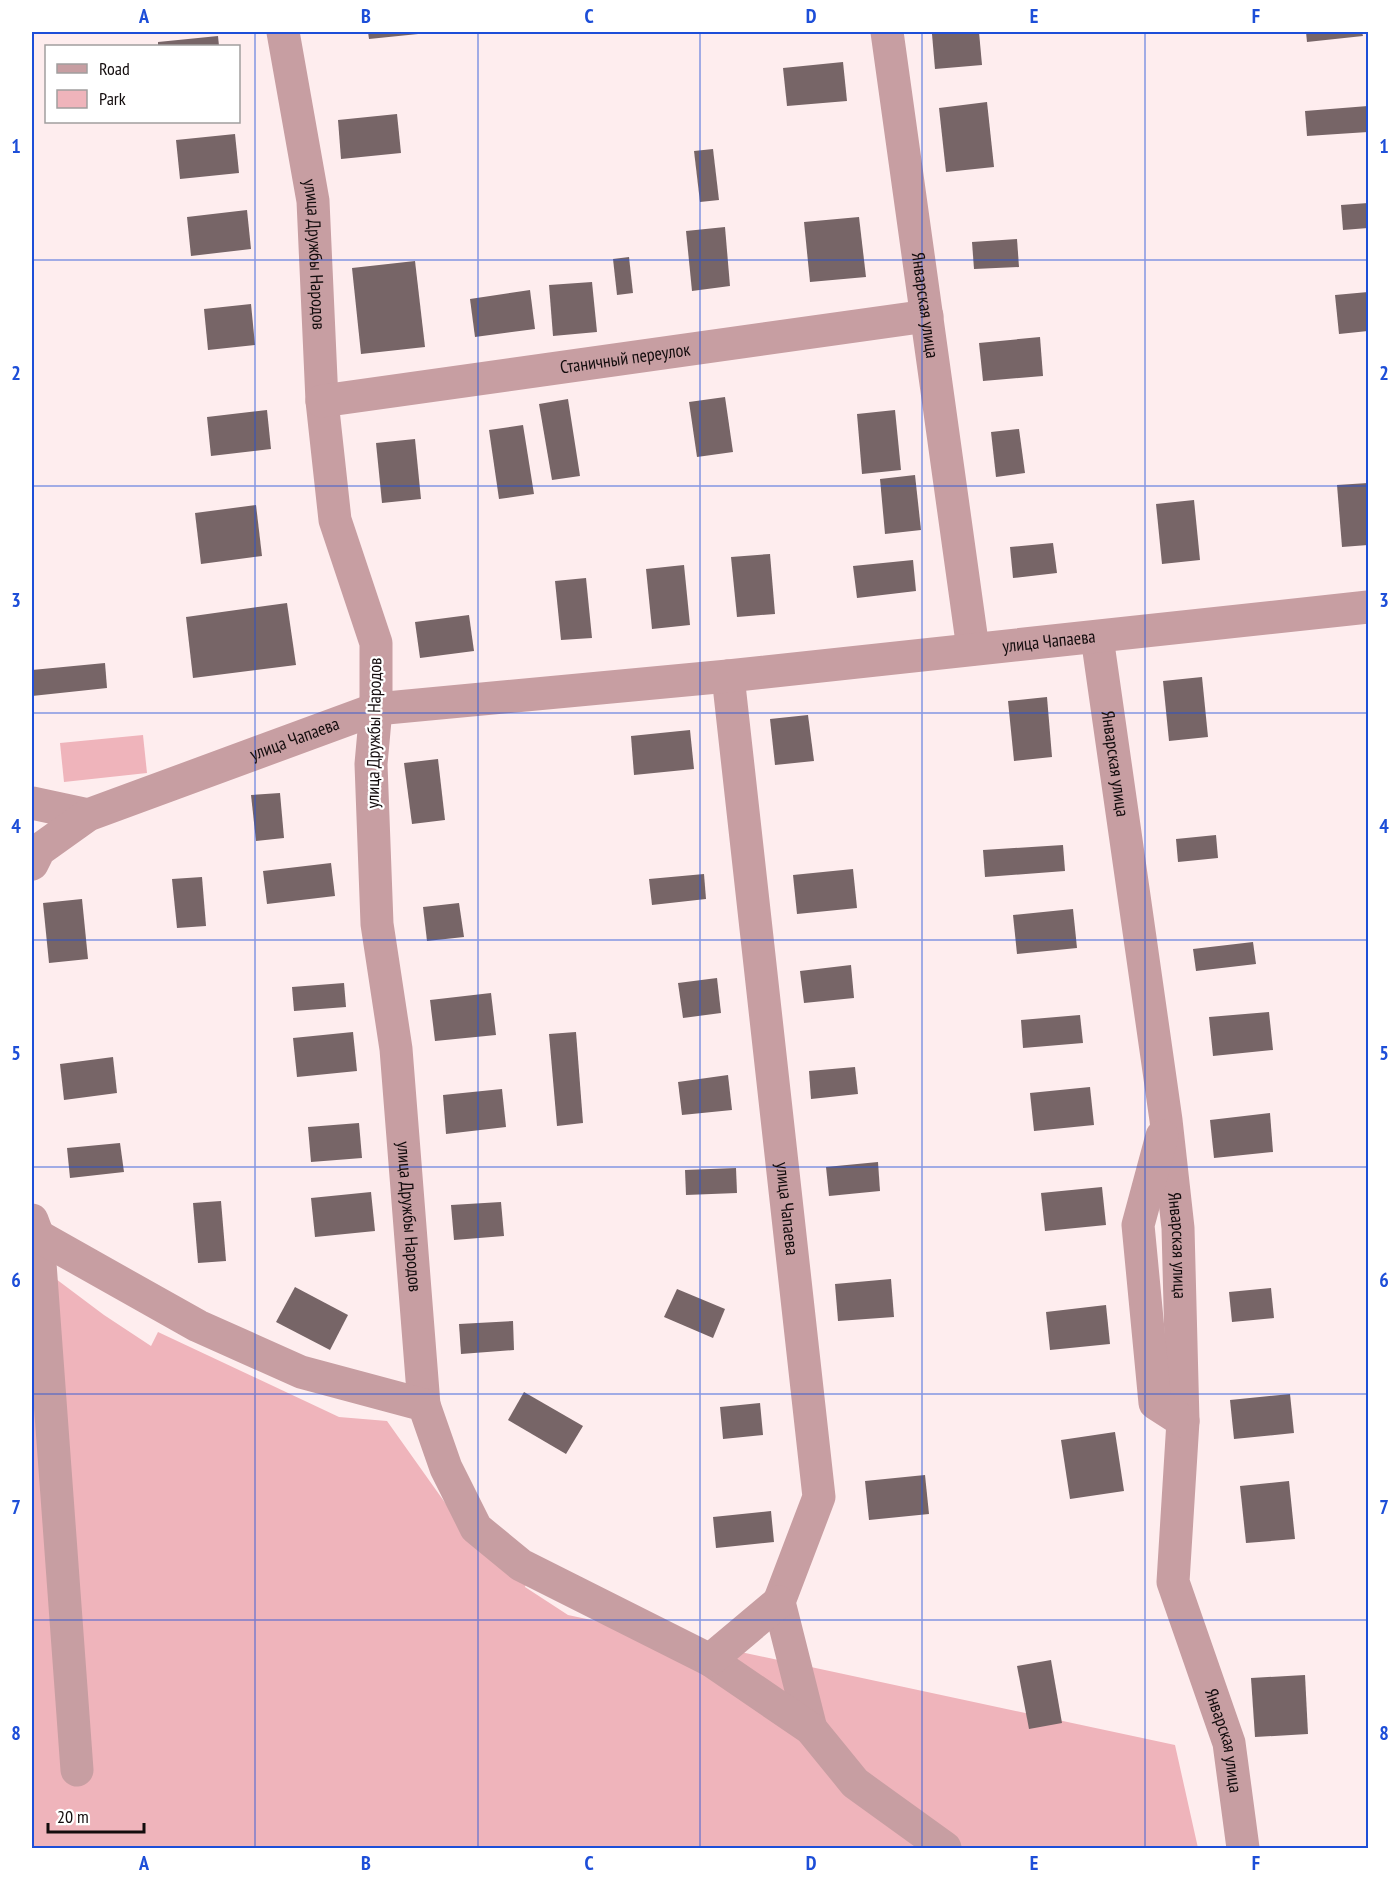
<svg xmlns="http://www.w3.org/2000/svg" width="1400" height="1880" font-family="'PT Sans Narrow',sans-serif">
<rect width="100%" height="100%" fill="#feedee"/>
<!-- green -->
<g fill="#efb4bb">
<path d="M143,735L147,773L64,782L60,743Z"/>
<path d="M32,1261L104,1315L151,1346L158,1332L339,1417L387,1421L468,1535L526,1584L525,1587L568,1615L1175,1745L1198,1848H32Z"/>
</g>
<!-- building -->
<g fill="#776567">
<path d="M368,32H428V33L369,39Z"/>
<path d="M959,32H979L982,65L935,69L932,34Z"/>
<path d="M1306,32H1362L1363,36L1307,42Z"/>
<path d="M218,36L219,46H158V42Z"/>
<path d="M843,62L847,101L787,106L783,68Z"/>
<path d="M987,102L994,167L946,172L939,108Z"/>
<path d="M1368,106V132L1307,136L1305,111Z"/>
<path d="M397,114L401,153L341,159L338,120Z"/>
<path d="M235,134L239,173L180,179L176,140Z"/>
<path d="M713,149L719,200L700,202L694,151Z"/>
<path d="M1368,203V228L1343,230L1341,205Z"/>
<path d="M247,210L251,249L191,256L187,217Z"/>
<path d="M859,217L866,277L810,282L804,222Z"/>
<path d="M725,227L730,286L692,291L686,231Z"/>
<path d="M1017,239L1019,267L974,269L972,242Z"/>
<path d="M629,257L633,293L617,295L613,259Z"/>
<path d="M415,261L425,347L361,354L352,268Z"/>
<path d="M592,282L597,332L553,336L549,285Z"/>
<path d="M530,290L535,329L475,337L470,299Z"/>
<path d="M1368,292V331L1339,334L1335,295Z"/>
<path d="M251,304L255,345L208,350L204,309Z"/>
<path d="M1040,337L1043,376L983,381L979,343Z"/>
<path d="M725,397L733,452L697,457L689,402Z"/>
<path d="M568,399L580,476L552,480L539,404Z"/>
<path d="M267,410L271,449L211,456L207,417Z"/>
<path d="M895,410L901,470L862,474L857,414Z"/>
<path d="M523,425L534,494L499,499L489,430Z"/>
<path d="M1019,429L1025,473L996,477L991,432Z"/>
<path d="M415,439L421,499L382,503L376,443Z"/>
<path d="M915,475L921,530L885,534L880,479Z"/>
<path d="M1368,483V545L1342,547L1337,485Z"/>
<path d="M1194,500L1200,560L1162,564L1156,504Z"/>
<path d="M256,505L262,556L201,564L195,513Z"/>
<path d="M1053,543L1057,573L1013,578L1010,547Z"/>
<path d="M770,554L775,614L737,617L731,557Z"/>
<path d="M913,560L916,591L857,598L853,566Z"/>
<path d="M684,565L690,625L652,629L646,569Z"/>
<path d="M586,578L592,638L561,640L555,581Z"/>
<path d="M287,603L296,665L193,678L186,617Z"/>
<path d="M469,615L474,651L420,658L415,622Z"/>
<path d="M105,663L107,688L32,696V670Z"/>
<path d="M1202,677L1208,737L1169,741L1163,681Z"/>
<path d="M1047,697L1052,757L1014,761L1008,701Z"/>
<path d="M808,715L814,761L775,765L770,719Z"/>
<path d="M690,730L694,769L634,775L631,736Z"/>
<path d="M438,759L445,820L412,824L404,763Z"/>
<path d="M280,793L284,838L256,841L251,795Z"/>
<path d="M1216,835L1218,858L1178,862L1176,839Z"/>
<path d="M1063,845L1065,871L985,877L983,850Z"/>
<path d="M331,863L335,896L267,904L263,871Z"/>
<path d="M853,869L857,908L797,914L793,875Z"/>
<path d="M704,874L706,899L652,905L649,879Z"/>
<path d="M202,877L206,926L177,928L172,879Z"/>
<path d="M82,899L88,959L49,963L43,903Z"/>
<path d="M459,903L464,937L427,941L423,907Z"/>
<path d="M1073,909L1077,948L1017,954L1013,915Z"/>
<path d="M1253,942L1256,964L1196,971L1193,949Z"/>
<path d="M851,965L854,998L804,1003L800,971Z"/>
<path d="M717,978L721,1013L683,1018L678,983Z"/>
<path d="M344,983L346,1007L294,1011L292,987Z"/>
<path d="M491,993L496,1035L435,1041L430,1000Z"/>
<path d="M1269,1012L1273,1050L1213,1056L1209,1017Z"/>
<path d="M1080,1015L1083,1043L1023,1048L1021,1020Z"/>
<path d="M353,1032L357,1071L297,1077L293,1038Z"/>
<path d="M576,1032L583,1123L557,1126L549,1034Z"/>
<path d="M113,1057L117,1093L64,1100L60,1064Z"/>
<path d="M855,1067L858,1094L811,1099L809,1071Z"/>
<path d="M728,1075L732,1110L682,1115L678,1082Z"/>
<path d="M1090,1087L1094,1125L1034,1131L1030,1093Z"/>
<path d="M502,1089L506,1127L446,1134L443,1095Z"/>
<path d="M1270,1113L1273,1152L1214,1158L1210,1120Z"/>
<path d="M359,1123L362,1158L311,1162L308,1127Z"/>
<path d="M120,1143L124,1172L70,1178L67,1148Z"/>
<path d="M878,1162L880,1191L829,1196L826,1167Z"/>
<path d="M736,1168L737,1193L686,1195L685,1170Z"/>
<path d="M1102,1187L1106,1225L1045,1231L1041,1193Z"/>
<path d="M371,1192L375,1231L315,1237L311,1198Z"/>
<path d="M221,1201L226,1261L198,1263L193,1203Z"/>
<path d="M501,1202L504,1236L454,1240L451,1205Z"/>
<path d="M891,1279L894,1317L838,1321L835,1284Z"/>
<path d="M295,1287L348,1315L330,1350L276,1322Z"/>
<path d="M1271,1288L1274,1318L1232,1322L1229,1292Z"/>
<path d="M677,1289L725,1309L713,1338L664,1317Z"/>
<path d="M1106,1305L1110,1344L1050,1350L1046,1312Z"/>
<path d="M513,1321L514,1350L461,1354L459,1324Z"/>
<path d="M524,1392L583,1426L566,1454L508,1420Z"/>
<path d="M1290,1394L1294,1433L1234,1439L1230,1400Z"/>
<path d="M760,1403L763,1435L723,1439L720,1407Z"/>
<path d="M1115,1432L1124,1491L1070,1499L1061,1440Z"/>
<path d="M925,1475L929,1514L869,1520L865,1481Z"/>
<path d="M1289,1481L1295,1539L1246,1543L1240,1486Z"/>
<path d="M771,1511L774,1542L716,1548L713,1517Z"/>
<path d="M1051,1660L1062,1723L1029,1729L1017,1666Z"/>
<path d="M1305,1675L1308,1734L1255,1737L1251,1678Z"/>
</g>
<g fill="none" stroke-linecap="round" stroke-linejoin="round">
<!-- minor -->
<g stroke="#c79ea2" stroke-width="33">
<path id="s1" d="M283,32L313,201L322,401L335,520L376,643V709L371,764L377,924L396,1049L424,1405"/>
<path id="s2" d="M887,32L973,649"/>
<path id="s3" d="M322,401L927,316"/>
<path id="s4" d="M1097,637L1166,1120L1178,1228L1183,1421L1173,1582L1229,1743L1243,1848"/>
<path id="s5" d="M728,676L819,1497L779,1602L811,1729"/>
<path d="M32,803L88,815"/>
<path id="s6" d="M32,864L39,850L88,815L376,709L728,676L1368,607"/>
<path d="M1162,1136L1138,1225L1155,1403L1183,1421"/>
<path d="M32,1220L38,1236L77,1770"/>
<path d="M38,1236L198,1326L301,1372L424,1405L446,1468L476,1528L521,1565L710,1660L811,1729L855,1783L945,1848"/>
<path d="M710,1660L779,1602"/>
</g>
</g>
<!-- grid -->
<path fill="none" stroke="#1d4ed8" stroke-width="1.5" stroke-opacity="0.55" d="M255,32V1848M478,32V1848M700,32V1848M922,32V1848M1145,32V1848M32,260H1368M32,486H1368M32,713H1368M32,940H1368M32,1167H1368M32,1394H1368M32,1620H1368"/>
<g text-anchor="middle" stroke-width="4.5" stroke-linejoin="round" paint-order="stroke">
<!-- street labels -->
<g font-size="18" fill="#130c0d" stroke="#fff">
<text dy="6" stroke="none"><textPath href="#s1" startOffset="225">улица Дружбы Народов</textPath></text>
<text dy="6" stroke="none"><textPath href="#s2" startOffset="276">Январская улица</textPath></text>
<text dy="6" stroke="none"><textPath href="#s3" startOffset="306">Станичный переулок</textPath></text>
<text dy="6" stroke="none"><textPath href="#s6" startOffset="1059">улица Чапаева</textPath></text>
<text transform="translate(374 733) rotate(-89)" y="6">улица Дружбы Народов</text>
<text dy="6" stroke="none"><textPath href="#s6" startOffset="296">улица Чапаева</textPath></text>
<text dy="6" stroke="none"><textPath href="#s4" startOffset="128">Январская улица</textPath></text>
<text dy="6" stroke="none"><textPath href="#s5" startOffset="536">улица Чапаева</textPath></text>
<text dy="6" stroke="none"><textPath href="#s1" startOffset="1197">улица Дружбы Народов</textPath></text>
<text dy="6" stroke="none"><textPath href="#s4" startOffset="614">Январская улица</textPath></text>
<text dy="6" stroke="none"><textPath href="#s4" startOffset="1118">Январская улица</textPath></text>
</g>
</g>
<!-- border -->
<rect width="1400" height="1880" fill="none" stroke="#ffffff" stroke-width="66"/>
<!-- legend -->
<rect x="45" y="45" width="195" height="78" fill="#ffffff" stroke="#a19e9e" stroke-width="1.5"/>
<rect x="57" y="64" width="30" height="9" fill="#c79ea2" stroke="#a19e9e" stroke-width="1.5"/>
<text x="99" y="75" font-size="18" fill="#130c0d">Road</text>
<rect x="57" y="90" width="30" height="18" fill="#efb4bb" stroke="#a19e9e" stroke-width="1.5"/>
<text x="99" y="105" font-size="18" fill="#130c0d">Park</text>
<!-- scale -->
<path d="M48 1823v9h96v-9" fill="none" stroke="#130c0d" stroke-width="3"/>
<text x="57" y="1823" font-size="18" fill="#130c0d" stroke="#ffffff" stroke-width="4.5" paint-order="stroke">20 m</text>
<rect x="33" y="33" width="1334" height="1814" fill="none" stroke="#1d4ed8" stroke-width="2"/>
<g font-size="20" text-anchor="middle" font-weight="bold" fill="#1d4ed8">
<text x="144" y="23">A</text>
<text x="366" y="23">B</text>
<text x="589" y="23">C</text>
<text x="811" y="23">D</text>
<text x="1034" y="23">E</text>
<text x="1256" y="23">F</text>
<text x="16" y="153">1</text>
<text x="1384" y="153">1</text>
<text x="16" y="380">2</text>
<text x="1384" y="380">2</text>
<text x="16" y="607">3</text>
<text x="1384" y="607">3</text>
<text x="16" y="833">4</text>
<text x="1384" y="833">4</text>
<text x="16" y="1060">5</text>
<text x="1384" y="1060">5</text>
<text x="16" y="1287">6</text>
<text x="1384" y="1287">6</text>
<text x="16" y="1514">7</text>
<text x="1384" y="1514">7</text>
<text x="16" y="1740">8</text>
<text x="1384" y="1740">8</text>
<text x="144" y="1870">A</text>
<text x="366" y="1870">B</text>
<text x="589" y="1870">C</text>
<text x="811" y="1870">D</text>
<text x="1034" y="1870">E</text>
<text x="1256" y="1870">F</text>
</g>
</svg>
